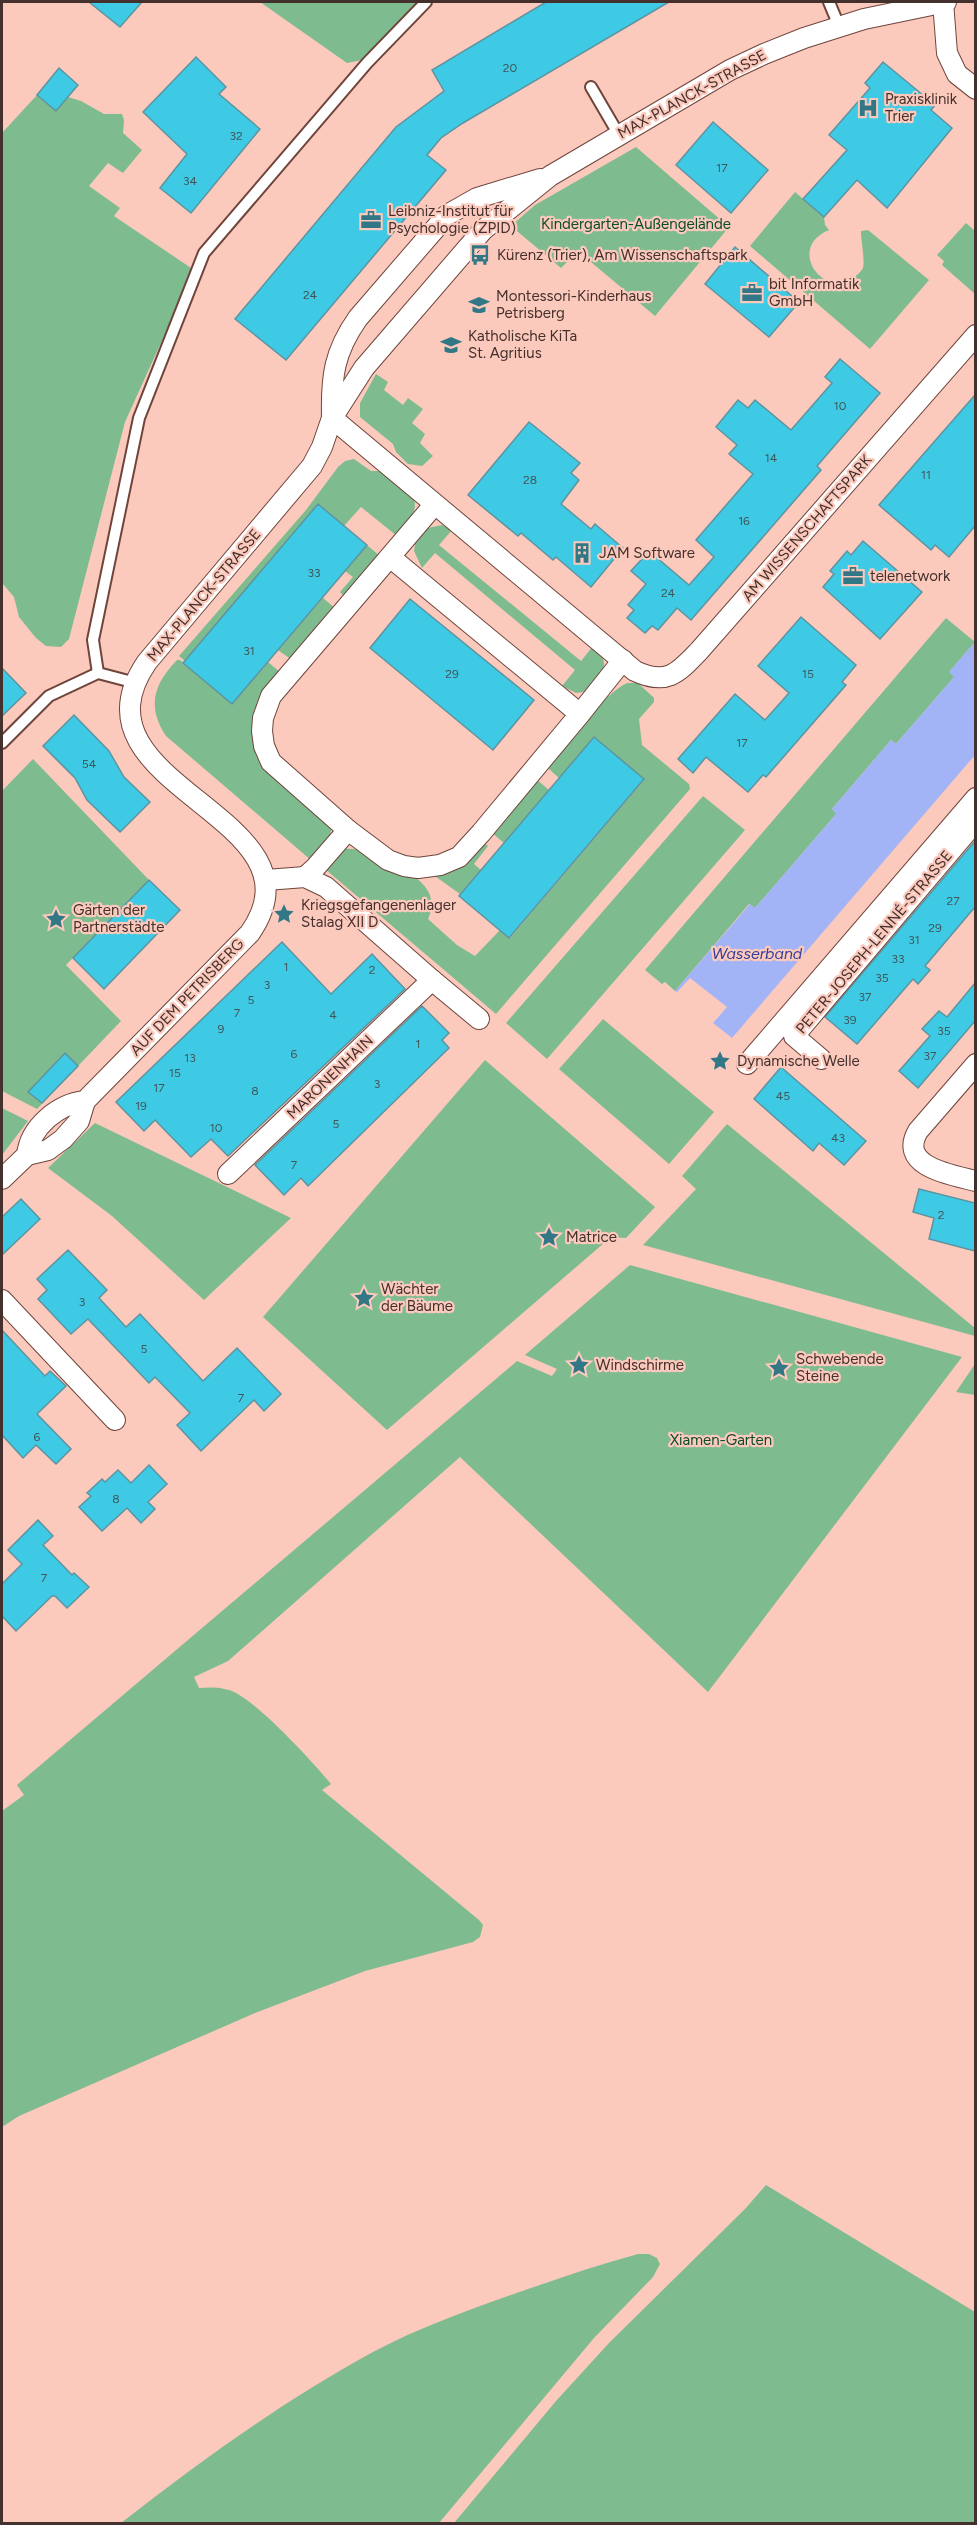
<svg xmlns="http://www.w3.org/2000/svg" width="977" height="2525" font-family="Figtree,sans-serif">
<rect width="100%" height="100%" fill="#fcc9bd"/>
<!-- green -->
<g fill="#7ebc90">
<path d="M260,2H420L362,60L347,63Z"/>
<path d="M37,95L56,111L68,97L81,101L104,114H122L124,120L123,133L142,150L123,173L108,163L89,186L120,208L114,216L194,270L125,422L69,639L61,647L46,646L36,638L19,617L14,597L2,583V133Z"/>
<path d="M636,147L729,227L655,316L578,251L561,268L511,226L535,205Z"/>
<path d="M795,192L824,217L825,225L829,230C787,247 821,298 853,278C857,275 861,272 863,268C865,260 861,241 861,231L868,230L929,280L870,349L750,246Z"/>
<path d="M966,223L975,231V294L942,265L944,261L937,255Z"/>
<path d="M376,374L388,382L384,390L403,405L408,398L423,409L412,423L425,434L420,443L433,456L422,466L408,464L396,452L393,444L360,417V403Z"/>
<path d="M354,459L371,471H380L414,498C418,515 407,524 397,536L361,507L344,526L318,504L185,661L179,656L306,510L338,467L345,461Z"/>
<path d="M442,525L452,530L439,545L581,661L593,646C613,664 602,674 590,691L576,693L562,686L575,670L435,553L422,568L414,551L416,538L428,528Z"/>
<path d="M367,545L381,557L345,597L340,592L353,577L345,571Z"/>
<path d="M323,598L336,609L292,660L278,650Z"/>
<path d="M946,618L975,642L950,671L955,676L896,744L891,740L832,809L837,813L755,908L749,904L675,991L665,982L662,984L645,970Z"/>
<path d="M177,660H180L232,704L268,662L281,673L255,728L332,826L329,839L312,861L166,736C147,707 153,685 177,660Z"/>
<path d="M627,683H638L654,698V702L639,719L642,745L689,784L690,789L496,1014L325,869L344,849C359,847 371,855 384,861C407,871 443,886 428,919L457,945L475,956L500,930L510,938L644,780L594,737L559,778L549,769L550,765C568,743 602,695 627,683Z"/>
<path d="M33,759L149,880L66,965L121,1021L37,1109L2,1091V791Z"/>
<path d="M536,779L549,790L504,843L491,832Z"/>
<path d="M703,796L745,830L547,1059L506,1023Z"/>
<path d="M483,842L488,846L474,864L481,870L460,894L432,874Z"/>
<path d="M603,1019L714,1112L669,1164L559,1069Z"/>
<path d="M485,1060L655,1207L626,1238L611,1237L387,1430L263,1317Z"/>
<path d="M2,1108L28,1121L2,1155Z"/>
<path d="M95,1123L291,1218L204,1300L112,1216L48,1168Z"/>
<path d="M727,1124L975,1328V1336L643,1245L696,1189L682,1176Z"/>
<path d="M630,1265L962,1357L708,1692L460,1457L228,1661L194,1677L199,1688C211,1687 225,1687 236,1693C262,1707 311,1760 331,1784L322,1790L479,1920L483,1925L480,1937L473,1942L365,1971L255,2013L19,2116L2,2127V1811L24,1795L17,1785L517,1361L552,1376L557,1369L525,1355Z"/>
<path d="M975,1364V1395L956,1392Z"/>
<path d="M766,2185L975,2312V2523H454L556,2401L609,2343L745,2209Z"/>
<path d="M638,2254H649L657,2258L660,2264L653,2277L594,2338L439,2523H121C202,2460 283,2401 373,2352C416,2329 463,2312 508,2296C551,2281 594,2266 638,2254Z"/>
</g>
<!-- water -->
<path fill="#a3b4f6" d="M975,642V755L732,1038L713,1023L727,1007L690,978L677,992L675,991L750,904L755,908L836,814L832,809L891,740L896,744L954,677L949,672Z"/>
<!-- building -->
<g fill="#3ecae4" stroke="#5d94a0" stroke-width="1.5">
<path d="M89,2H142L120,27Z"/>
<path d="M546,2H669L463,123L441,138L427,155L446,170L286,360L235,319L396,127L444,91L432,70Z"/>
<path d="M196,57L226,87L219,94L260,129L191,213L160,188L187,154L143,112Z"/>
<path d="M883,62L935,105L931,110L952,128L887,208L857,180L824,217L803,199L847,150L829,135L870,88L865,83Z"/>
<path d="M59,68L78,85L56,111L37,95Z"/>
<path d="M713,122L768,170L731,213L676,165Z"/>
<path d="M735,247L799,302L769,337L705,284Z"/>
<path d="M840,359L880,393L817,466L821,470L691,620L677,608L658,630L652,626L645,633L627,618L634,610L628,605L646,584L631,571L649,551L689,585L714,557L696,540L753,474L729,454L737,445L716,427L738,400L748,408L755,400L791,430L832,383L825,377Z"/>
<path d="M975,395V526L949,557L935,545L931,550L879,505Z"/>
<path d="M529,422L580,463L571,473L579,480L561,504L591,529L595,524L623,548L591,587L556,557L553,560L521,533L518,536L468,495Z"/>
<path d="M318,504L367,545L232,704L183,663Z"/>
<path d="M863,541L922,592L880,639L823,587L834,574L830,571L847,551L851,555Z"/>
<path d="M410,599L534,700L493,750L370,648Z"/>
<path d="M801,617L856,665L842,682L846,685L766,777L763,775L748,792L706,757L693,773L678,759L735,694L765,720L789,693L758,666Z"/>
<path d="M2,668L26,693L2,716Z"/>
<path d="M74,715L109,751L124,777L150,802L120,832L87,800L75,778L43,746Z"/>
<path d="M594,737L644,779L509,938L459,896Z"/>
<path d="M975,841V907L925,966L930,970L918,984L913,979L857,1044L825,1017Z"/>
<path d="M149,880L180,910L104,989L73,958Z"/>
<path d="M282,942L331,994L372,954L405,989L228,1156L211,1139L191,1157L155,1120L144,1131L116,1102Z"/>
<path d="M975,983V1021L918,1088L899,1071L930,1036L922,1029L939,1011L947,1017Z"/>
<path d="M422,1006L449,1033L442,1040L449,1048L308,1186L301,1178L284,1195L255,1165Z"/>
<path d="M65,1053L78,1066L42,1103L28,1092Z"/>
<path d="M781,1067L866,1141L844,1165L819,1143L813,1151L754,1099Z"/>
<path d="M919,1189L975,1203V1251L929,1239L934,1218L913,1212Z"/>
<path d="M21,1199L40,1219L2,1255V1217Z"/>
<path d="M68,1250L107,1290L99,1298L126,1327L140,1314L203,1381L237,1348L281,1394L264,1411L254,1400L201,1451L177,1425L190,1413L155,1377L149,1383L88,1319L71,1334L38,1299L47,1290L37,1279Z"/>
<path d="M2,1330L45,1376L50,1371L66,1386L37,1414L71,1449L56,1464L36,1445L23,1458L2,1435Z"/>
<path d="M149,1465L167,1484L148,1502L155,1509L141,1523L127,1508L102,1531L79,1507L91,1496L87,1493L102,1479L105,1482L118,1470L131,1483Z"/>
<path d="M38,1520L53,1536L43,1545L72,1575L74,1573L89,1587L67,1608L55,1596H52L16,1631L2,1616V1584L22,1564L8,1550Z"/>
</g>
<g fill="none" stroke-linecap="round" stroke-linejoin="round">
<!-- lane casing -->
<g stroke="#6f453b" stroke-width="14">
<g id="lane">
<path d="M829,2L839,26"/>
<path d="M591,87L619,135"/>
<path d="M98,673L93,640L139,418L204,253L367,63L426,2"/>
<path d="M2,743L49,696L98,673L136,683"/>
</g>
</g>
<!-- street casing -->
<g stroke="#6f453b" stroke-width="22">
<g id="street">
<path d="M943,2L947,53L957,74L976,89"/>
<path d="M332,418L635,671C667,686 678,673 699,651L976,335"/>
<path d="M332,418C331,376 334,352 358,318L447,215L477,198L540,179"/>
<path d="M390,557L580,714L481,833L459,857L440,865L418,868L404,866L388,860L348,830L271,762L264,746L262,731L263,718L271,696L434,505"/>
<path d="M580,714L623,660"/>
<path d="M305,877L315,868L348,830"/>
<path d="M266,880L305,877L326,887L432,980L479,1019"/>
<path d="M821,1059L794,1036L976,821"/>
<path d="M747,1064L976,798"/>
<path d="M976,1064L918,1131C897,1167 953,1175 976,1181"/>
<path d="M27,1155C30,1127 58,1104 85,1101L250,933C332,815 61,787 147,662L312,466L322,447L332,418L364,368L483,230L550,176L730,70L764,54L804,38L864,19L946,2"/>
<path d="M228,1174L432,980"/>
<path d="M2,1179L27,1155L48,1150L63,1139L79,1121L85,1101"/>
<path d="M2,1300L115,1420"/>
</g>
</g>
<!-- lane -->
<use href="#lane" stroke="#fff" stroke-width="10"/>
<!-- street -->
<use href="#street" stroke="#fff" stroke-width="20"/>
</g>
<!-- icons -->
<defs>
<g id="hospital-bare" transform="scale(1.62)"><path d="M-5-5h3v3.5h4V-5h3V5h-3V1.5h-4V5h-3Z" fill="#327785" stroke="#fcc9bd" stroke-width="2.5" paint-order="stroke"/></g>
<g id="office-bare" transform="scale(1.62)"><path d="M-6-3h4V-5.5h4V-3h4V5H-6ZM-1-4.5V-3h2v-1.5ZM-6 0V1H6V0Z" fill="#327785" stroke="#fcc9bd" stroke-width="2.5" paint-order="stroke"/></g>
<g id="bus-bare" transform="scale(1.62)"><path d="M-5-6H5V4H4V6H2V4H-2V6H-4V4H-5ZM-3.5-4V0h7V-4ZM-3.5 1.2v1.5H-2V1.2ZM2 1.2v1.5H3.5V1.2Z" fill="#327785" stroke="#fcc9bd" stroke-width="2.5" paint-order="stroke"/></g>
<g id="school-bare" transform="scale(1.62)"><path d="M0-5L7-2L0 1L-7-2ZM-4 1L0 2.5L4 1V4Q0 6-4 4Z" fill="#327785" stroke="#fcc9bd" stroke-width="2.5" paint-order="stroke"/></g>
<g id="building-bare" transform="scale(1.62)"><path d="M-4-6H4V6H1V3H-1V6H-4ZM-2.5-4.3h1.7v1.8h-1.7ZM.8-4.3h1.7v1.8H.8ZM-2.5-1h1.7V.8h-1.7ZM.8-1h1.7V.8H.8Z" fill="#327785" stroke="#fcc9bd" stroke-width="2.5" paint-order="stroke"/></g>
<g id="sight-bare" transform="scale(1.62)"><path d="M0-6L1.8-2.2L6-1.7L2.9 1.2L3.7 5.4L0 3.3L-3.7 5.4L-2.9 1.2L-6-1.7L-1.8-2.2Z" fill="#327785" stroke="#fcc9bd" stroke-width="2.5" paint-order="stroke"/></g>
</defs>
<g fill-rule="evenodd">
<use href="#hospital-bare" x="868" y="108"/>
<use href="#office-bare" x="371" y="220"/>
<use href="#bus-bare" x="480" y="255"/>
<use href="#office-bare" x="752" y="293"/>
<use href="#school-bare" x="479" y="305"/>
<use href="#school-bare" x="451" y="345"/>
<use href="#building-bare" x="582" y="553"/>
<use href="#office-bare" x="853" y="576"/>
<use href="#sight-bare" x="284" y="914"/>
<use href="#sight-bare" x="56" y="919"/>
<use href="#sight-bare" x="720" y="1061"/>
<use href="#sight-bare" x="549" y="1237"/>
<use href="#sight-bare" x="364" y="1298"/>
<use href="#sight-bare" x="579" y="1365"/>
<use href="#sight-bare" x="779" y="1368"/>
</g>
<g text-anchor="middle" stroke-width="4.5" stroke-linejoin="round" paint-order="stroke">
<!-- number labels -->
<g font-size="12" fill="#42565a">
<text x="510" y="72">20</text>
<text x="236" y="140">32</text>
<text x="722" y="172">17</text>
<text x="190" y="185">34</text>
<text x="310" y="299">24</text>
<text x="840" y="410">10</text>
<text x="771" y="462">14</text>
<text x="926" y="479">11</text>
<text x="530" y="484">28</text>
<text x="744" y="525">16</text>
<text x="314" y="577">33</text>
<text x="668" y="597">24</text>
<text x="249" y="655">31</text>
<text x="452" y="678">29</text>
<text x="808" y="678">15</text>
<text x="742" y="747">17</text>
<text x="89" y="768">54</text>
<text x="953" y="905">27</text>
<text x="935" y="932">29</text>
<text x="914" y="944">31</text>
<text x="898" y="963">33</text>
<text x="286" y="971">1</text>
<text x="372" y="974">2</text>
<text x="882" y="982">35</text>
<text x="267" y="989">3</text>
<text x="865" y="1001">37</text>
<text x="251" y="1004">5</text>
<text x="237" y="1017">7</text>
<text x="333" y="1019">4</text>
<text x="850" y="1024">39</text>
<text x="221" y="1033">9</text>
<text x="944" y="1035">35</text>
<text x="418" y="1048">1</text>
<text x="294" y="1058">6</text>
<text x="930" y="1060">37</text>
<text x="190" y="1062">13</text>
<text x="175" y="1077">15</text>
<text x="377" y="1088">3</text>
<text x="159" y="1092">17</text>
<text x="255" y="1095">8</text>
<text x="783" y="1100">45</text>
<text x="141" y="1110">19</text>
<text x="336" y="1128">5</text>
<text x="216" y="1132">10</text>
<text x="838" y="1142">43</text>
<text x="294" y="1169">7</text>
<text x="941" y="1219">2</text>
<text x="82" y="1306">3</text>
<text x="144" y="1353">5</text>
<text x="241" y="1402">7</text>
<text x="37" y="1441">6</text>
<text x="116" y="1503">8</text>
<text x="44" y="1582">7</text>
</g>
<!-- street labels -->
<g font-size="15" fill="#44302c" stroke="#fcc9bd">
<text transform="translate(692 94) rotate(-29)" y="5">MAX-PLANCK-STRASSE</text>
<text transform="translate(807 528) rotate(-49)" y="5">AM WISSENSCHAFTSPARK</text>
<text transform="translate(204 595) rotate(-50)" y="5">MAX-PLANCK-STRASSE</text>
<text transform="translate(874 942) rotate(-50)" y="5">PETER-JOSEPH-LENNÉ-STRASSE</text>
<text transform="translate(187 997) rotate(-46)" y="5">AUF DEM PETRISBERG</text>
<text transform="translate(330 1077) rotate(-44)" y="5">MARONENHAIN</text>
</g>
<!-- poi labels -->
<g font-size="15" fill="#44302c" stroke="#fcc9bd" text-anchor="start">
<text x="885" y="104">Praxisklinik<tspan x="885" dy="17">Trier</tspan></text>
<text x="388" y="216">Leibniz-Institut für<tspan x="388" dy="17">Psychologie (ZPID)</tspan></text>
<text x="497" y="260">Kürenz (Trier), Am Wissenschaftspark</text>
<text x="769" y="289">bit Informatik<tspan x="769" dy="17">GmbH</tspan></text>
<text x="496" y="301">Montessori-Kinderhaus<tspan x="496" dy="17">Petrisberg</tspan></text>
<text x="468" y="341">Katholische KiTa<tspan x="468" dy="17">St. Agritius</tspan></text>
<text x="599" y="558">JAM Software</text>
<text x="870" y="581">telenetwork</text>
<text x="301" y="910">Kriegsgefangenenlager<tspan x="301" dy="17">Stalag XII D</tspan></text>
<text x="73" y="915">Gärten der<tspan x="73" dy="17">Partnerstädte</tspan></text>
<text x="737" y="1066">Dynamische Welle</text>
<text x="566" y="1242">Matrice</text>
<text x="381" y="1294">Wächter<tspan x="381" dy="17">der Bäume</tspan></text>
<text x="796" y="1364">Schwebende<tspan x="796" dy="17">Steine</tspan></text>
<text x="596" y="1370">Windschirme</text>
</g>
<!-- park labels -->
<g font-size="15" fill="#084d27" stroke="#fcc9bd">
<text x="636" y="229">Kindergarten-Außengelände</text>
<text x="721" y="1445">Xiamen-Garten</text>
</g>
<!-- water labels -->
<g font-size="16" font-style="italic" fill="#343f9c" stroke="#fcc9bd">
<text x="757" y="959">Wasserband</text>
</g>
</g>
<!-- border -->
<rect width="977" height="2525" fill="none" stroke="#44302c" stroke-width="6"/>
</svg>
